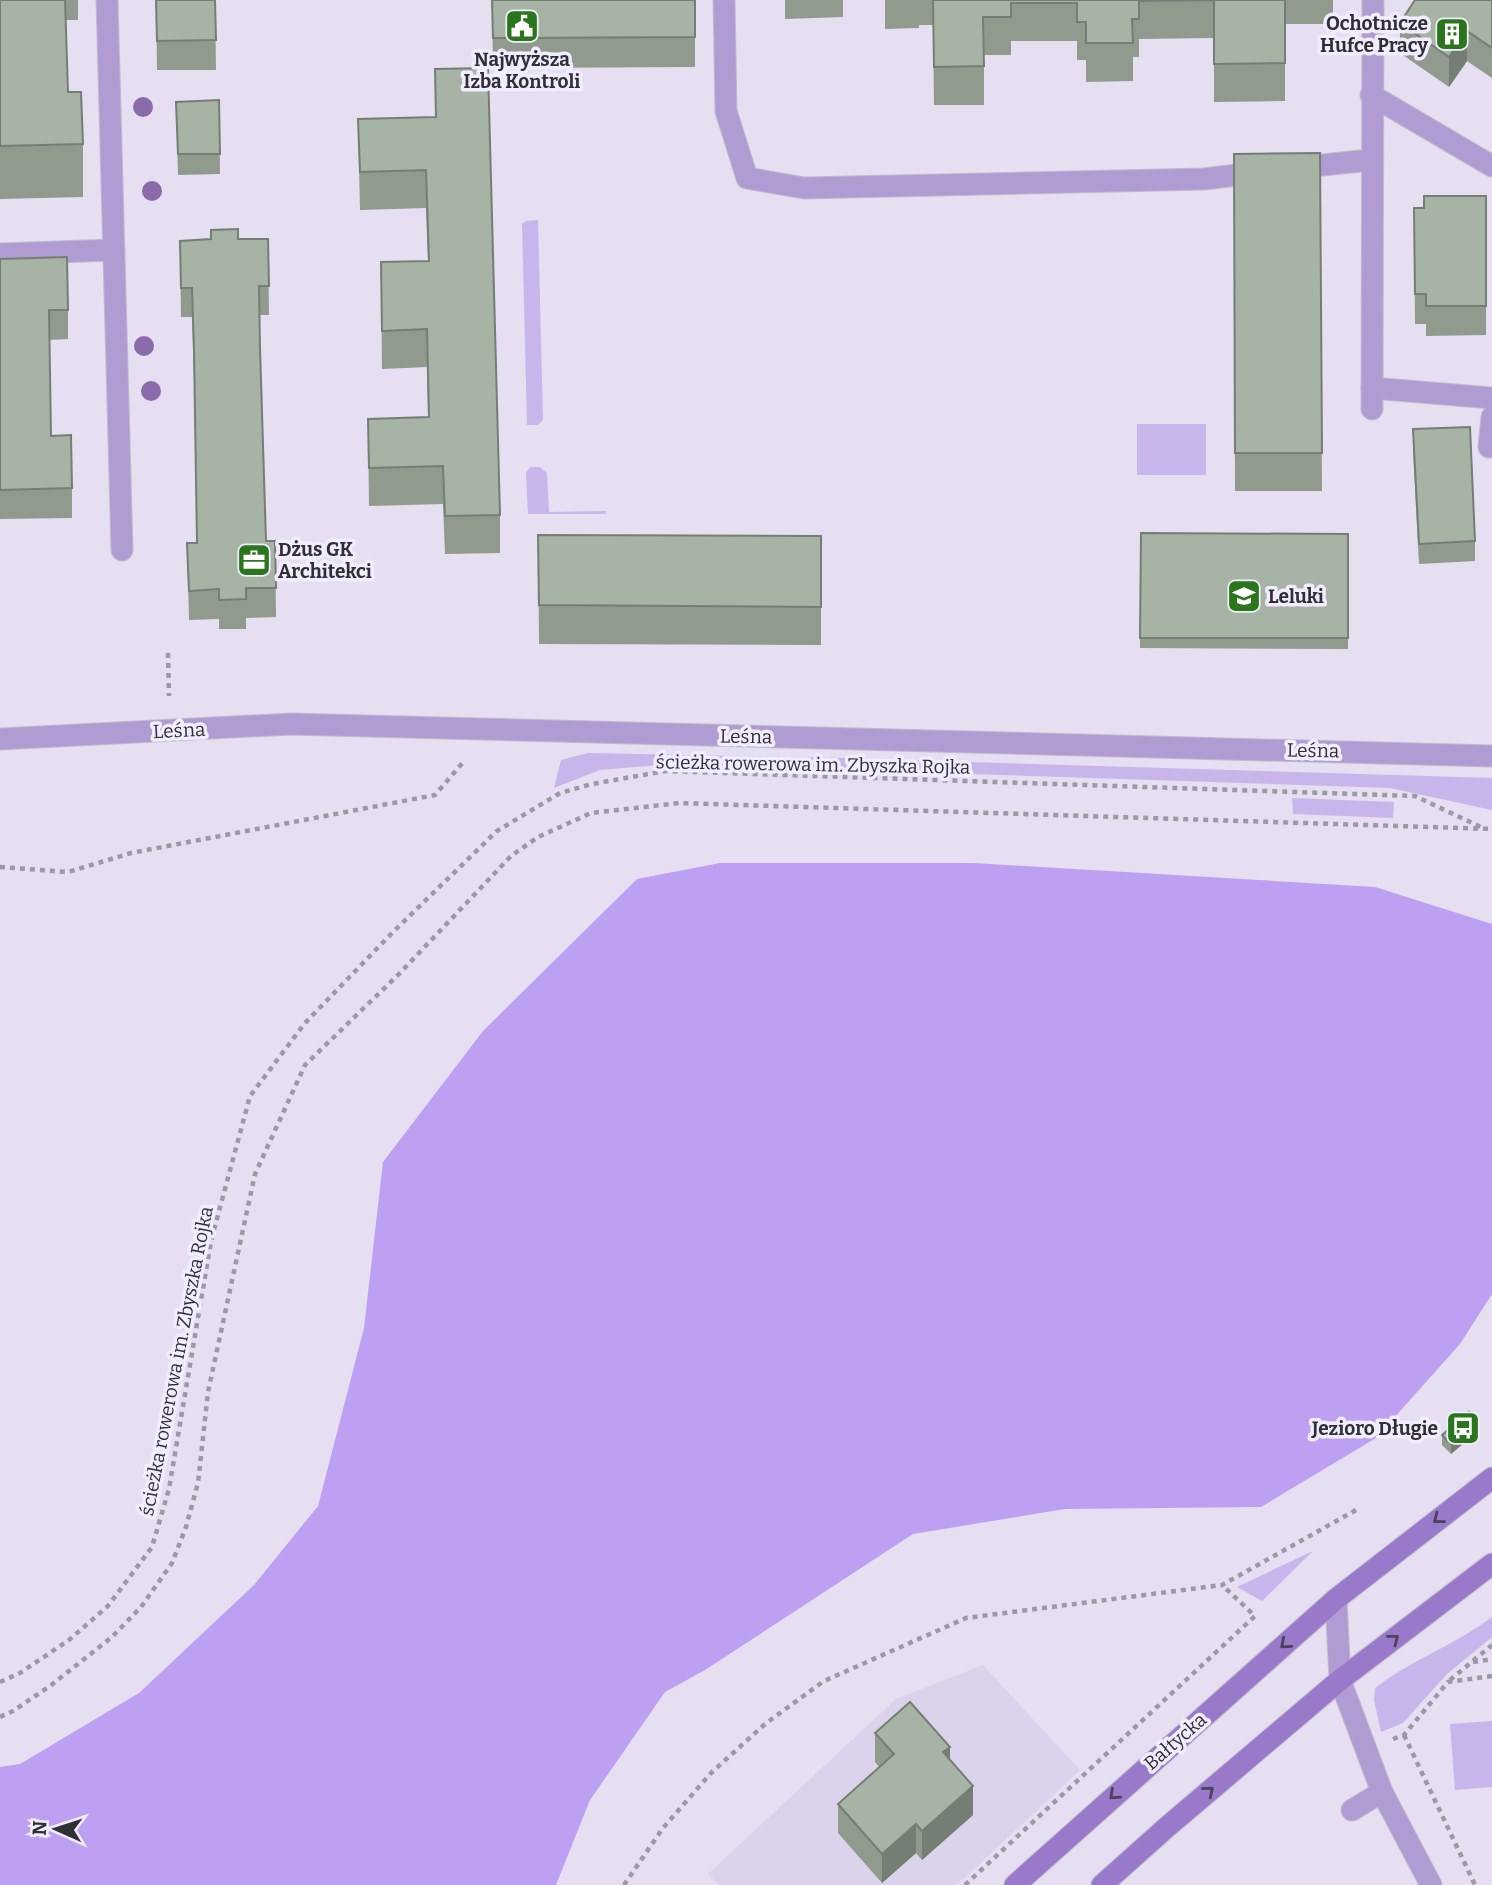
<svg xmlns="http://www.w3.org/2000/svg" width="1492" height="1885" font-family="Bitter,serif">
<rect width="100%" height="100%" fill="#e5dff1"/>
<!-- built -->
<path fill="#dbd2eb" d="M983,1665L1080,1770L957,1885H719L708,1874L896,1699Z"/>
<!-- green -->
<g fill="#c8b5eb">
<path d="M538,220L543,420L538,425H527L522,224L526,221Z"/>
<rect x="1137" y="424" width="69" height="51"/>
<path d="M530,467H540L547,473L549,512L607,511L605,514H528L526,473Z"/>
<path d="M588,753L841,758L1492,778V810L1390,788L670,764L600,770L554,788L561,760Z"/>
<path d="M1292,798L1394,802L1393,818L1293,814Z"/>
<path d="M1313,1551L1262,1601L1237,1587Z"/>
<path d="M1492,1617V1637L1447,1674L1403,1723L1381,1732L1374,1700L1375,1688C1411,1660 1455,1645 1492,1617Z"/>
<path d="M1492,1721V1787L1455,1790L1450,1724Z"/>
</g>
<!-- water -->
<path fill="#bea0f2" d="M720,863H974L1375,887L1492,924V1294L1460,1344L1376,1438L1261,1507L1065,1509L913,1534L705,1670L665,1692L590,1800L556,1885H0V1767L20,1764L139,1693L254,1585L318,1506L364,1328L383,1162L483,1031L637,879Z"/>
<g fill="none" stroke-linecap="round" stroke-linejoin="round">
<!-- lane casing -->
<g stroke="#c1bccc" stroke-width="23">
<g id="lane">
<path d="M107,0L122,550"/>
<path d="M724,0L726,111L747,178L804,188L1204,179L1261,172"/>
<path d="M1371,95L1492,166"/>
<path d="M1293,168L1371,160"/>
<path d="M0,254L114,250"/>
<path d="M1489,447L1492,417"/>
<path d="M1352,1810L1382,1792"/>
</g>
</g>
<!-- street casing -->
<g stroke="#c1bccc" stroke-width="23">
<g id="street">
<path d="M1372,388L1492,398"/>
<path d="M1372,409L1373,0"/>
<path d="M0,739L291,724L1492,756"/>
<path d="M1336,1599L1340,1680L1382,1792L1431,1885"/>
</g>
</g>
<!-- secondary casing -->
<g stroke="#c1bccc" stroke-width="23">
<g id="secondary">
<path d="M1015,1885L1336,1599L1492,1478"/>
<path d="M1102,1885L1167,1827L1340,1680L1492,1564"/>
</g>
</g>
<!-- path -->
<g stroke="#9c98a5" stroke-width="4.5" stroke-dasharray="5 5" stroke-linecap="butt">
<path d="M168,653L169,696"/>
<path d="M0,867L68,872L131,853L435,795L465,760"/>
<path d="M1473,1662L1492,1659"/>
<path d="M1450,1680L1492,1645"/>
<path d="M0,1682L20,1673L69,1640L108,1606L152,1547L169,1489L211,1241L250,1096L305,1023L395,930L497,831L560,793L592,784L665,771L1415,796L1485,829"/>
<path d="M0,1717L13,1711L50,1686L112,1637L141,1607L172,1563L186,1527L198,1483L208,1392L255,1174L305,1065L399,974L511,856L538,837L591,813L679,803L1492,829"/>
<path d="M1404,1735L1475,1885"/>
<path d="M1393,1739L1404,1735L1448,1682L1492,1676"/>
<path d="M624,1885L663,1828L711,1773L765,1724L824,1681L966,1618L1222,1585L1356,1510"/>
<path d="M965,1885L1255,1616L1222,1585"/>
</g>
<!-- lane -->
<use href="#lane" stroke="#b09cd3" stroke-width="21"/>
<!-- street -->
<use href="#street" stroke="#b09cd3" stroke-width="21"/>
<!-- secondary -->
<use href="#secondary" stroke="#9879ca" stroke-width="21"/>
</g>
<!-- trees -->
<g fill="#8a6ba9">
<circle cx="143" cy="107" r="10"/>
<circle cx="152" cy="191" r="10"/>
<circle cx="144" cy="346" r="10"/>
<circle cx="151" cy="391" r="10"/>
</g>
<!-- wall -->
<g fill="#909b8e">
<path d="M0,0H78V20H66L68,92L83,144V197L0,199Z"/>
<path d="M156,0H215L216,70H157Z"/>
<path d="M492,0H695V67L493,68Z"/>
<path d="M785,0H843V17L785,19Z"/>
<path d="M885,0H1333V24H1285V101L1214,102V38L1139,39V57H1133V81L1086,82V60H1077V41H1011V55H984V105H934L933,25H919V28L885,29Z"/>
<path d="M1492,0V78L1467,61L1449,87L1400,53V23Z"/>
<path d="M435,69L500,515V553L445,554L443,504L369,506L368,419L428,417L427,367L382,369L381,262L428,261L426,208L360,210L358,119L435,117Z"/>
<path d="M219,100L220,174L178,175L176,102Z"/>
<path d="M1320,153L1322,491H1235L1234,154Z"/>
<path d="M1486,196V335L1426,336V324H1415L1414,208H1424Z"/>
<path d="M268,239L269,315H259L266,541H275L276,617L246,618V629H219V619L189,620L187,543H197L194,380L192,317H181L180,241Z"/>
<path d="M0,259L68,310V339L49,340L51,436L72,488V518L0,519Z"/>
<path d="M1413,429L1475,541V561L1419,564L1413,450Z"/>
<path d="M1141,533L1348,534V649L1140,648Z"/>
<path d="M538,535L821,536V645L539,644Z"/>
<path d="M1477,1432L1451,1454L1442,1445V1435Z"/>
<path d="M875,1733L950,1760L973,1815L922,1860L916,1853L882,1883L838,1833V1804L879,1767L875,1762Z"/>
</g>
<!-- shaded-wall -->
<g fill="#757e74">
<path d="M1467,31V61L1449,87V57Z"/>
<path d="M1477,1421V1432L1451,1454V1444Z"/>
<path d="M950,1747V1776L943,1752Z"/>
<path d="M973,1786V1815L922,1860V1831Z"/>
<path d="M916,1824V1853L882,1883V1854Z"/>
</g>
<!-- building -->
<g fill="#a7b4a5" stroke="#757e74" stroke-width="2">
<path d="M0,0H65L68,92H81L83,144L0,146Z"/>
<path d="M156,0H215L216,40L157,41Z"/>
<path d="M492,0H695V37L493,38Z"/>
<path d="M933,0H1285V63L1214,64V0L1139,1V19H1132L1133,43H1086V22H1077V3H1011V17H983L984,66L934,67Z"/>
<path d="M1415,0H1492V48L1467,31L1449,57L1400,23Z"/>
<path d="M488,68L500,515L445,516L443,466L369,468L368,419L429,417L427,329L382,331L381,262L429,261L426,170L360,172L358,119L436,117L435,69Z"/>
<path d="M219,100L220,154H178L176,102Z"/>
<path d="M1320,153L1322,453H1235L1234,154Z"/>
<path d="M1424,196H1486V306H1426V294H1415L1414,208H1424Z"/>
<path d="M238,229V239H268L269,286H259L260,348L266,541H275L276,588H246V599L219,600V589L189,591L187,543H197L194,350L192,288H181L180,241L211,239V230Z"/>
<path d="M67,257L68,310H49L51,436L71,435L72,488L0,490V259Z"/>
<path d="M1470,427L1475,541L1419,544L1413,429Z"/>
<path d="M1141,533L1348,534V638H1140Z"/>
<path d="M538,535L821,536V607L539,605Z"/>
<path d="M1469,1412L1477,1421L1451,1444L1442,1435Z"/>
<path d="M910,1702L950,1747L943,1752L973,1786L922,1831L916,1824L882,1854L838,1804L894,1754L875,1733Z"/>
</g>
<!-- one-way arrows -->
<defs><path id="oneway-chevron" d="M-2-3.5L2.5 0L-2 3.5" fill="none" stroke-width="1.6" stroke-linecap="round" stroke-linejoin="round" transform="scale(1.75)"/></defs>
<g stroke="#4b425b">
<use href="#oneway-chevron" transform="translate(1438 1519) rotate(142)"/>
<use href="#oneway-chevron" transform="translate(1394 1639) rotate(-38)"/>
<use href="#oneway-chevron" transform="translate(1285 1644) rotate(139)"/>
<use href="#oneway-chevron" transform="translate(1209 1791) rotate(-40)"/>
<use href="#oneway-chevron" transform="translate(1114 1795) rotate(138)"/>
</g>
<!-- icons -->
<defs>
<g id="civic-square" transform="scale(1.75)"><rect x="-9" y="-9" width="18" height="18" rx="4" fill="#2b761c" stroke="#f2ecff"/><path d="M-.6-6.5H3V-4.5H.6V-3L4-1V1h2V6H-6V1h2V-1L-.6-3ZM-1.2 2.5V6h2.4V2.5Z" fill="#fff"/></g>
<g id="building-square" transform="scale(1.75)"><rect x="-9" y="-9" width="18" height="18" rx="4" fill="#2b761c" stroke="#f2ecff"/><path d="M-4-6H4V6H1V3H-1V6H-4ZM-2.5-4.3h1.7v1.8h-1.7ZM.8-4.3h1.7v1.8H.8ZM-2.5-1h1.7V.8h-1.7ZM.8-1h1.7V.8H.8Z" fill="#fff"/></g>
<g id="office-square" transform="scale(1.75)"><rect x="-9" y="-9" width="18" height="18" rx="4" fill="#2b761c" stroke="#f2ecff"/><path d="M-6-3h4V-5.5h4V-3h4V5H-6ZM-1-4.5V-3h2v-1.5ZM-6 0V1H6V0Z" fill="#fff"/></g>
<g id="school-square" transform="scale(1.75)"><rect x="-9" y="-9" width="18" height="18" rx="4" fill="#2b761c" stroke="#f2ecff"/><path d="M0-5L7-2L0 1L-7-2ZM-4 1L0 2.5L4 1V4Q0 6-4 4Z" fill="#fff"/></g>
<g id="bus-square" transform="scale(1.75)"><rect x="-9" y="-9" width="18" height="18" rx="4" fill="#2b761c" stroke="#f2ecff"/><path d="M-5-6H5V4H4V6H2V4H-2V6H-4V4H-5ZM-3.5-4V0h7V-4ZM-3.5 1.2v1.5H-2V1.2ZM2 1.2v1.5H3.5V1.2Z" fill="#fff"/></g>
</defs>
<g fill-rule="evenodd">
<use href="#civic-square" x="522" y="26"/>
<use href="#building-square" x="1452" y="34"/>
<use href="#office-square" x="254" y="560"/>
<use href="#school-square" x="1244" y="596"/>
<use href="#bus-square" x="1463" y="1428"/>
</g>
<g text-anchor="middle" stroke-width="7" stroke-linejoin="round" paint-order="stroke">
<!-- poi labels -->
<g font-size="19" font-weight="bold" fill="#312f36" stroke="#f2ecff" text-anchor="end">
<text x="1428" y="30">Ochotnicze<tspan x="1428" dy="22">Hufce Pracy</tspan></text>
<text x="522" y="66" text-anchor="middle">Najwyższa<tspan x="522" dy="22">Izba Kontroli</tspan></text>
<text x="278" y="556" text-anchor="start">Dżus GK<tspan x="278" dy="22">Architekci</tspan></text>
<text x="1268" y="603" text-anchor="start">Leluki</text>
<text x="1438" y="1435">Jezioro Długie</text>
</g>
<!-- street labels -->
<g font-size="19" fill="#312f36" stroke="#f2ecff">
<text transform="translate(179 730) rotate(-3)" y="7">Leśna</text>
<text transform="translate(746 736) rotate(1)" y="7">Leśna</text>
<text transform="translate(1313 750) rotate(1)" y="7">Leśna</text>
<text transform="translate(813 764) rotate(1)" y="7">ścieżka rowerowa im. Zbyszka Rojka</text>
<text transform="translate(176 1361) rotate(-79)" y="7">ścieżka rowerowa im. Zbyszka Rojka</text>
<text transform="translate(1175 1741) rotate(-41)" y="7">Bałtycka</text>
</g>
</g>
<!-- north arrow -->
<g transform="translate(56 1829) rotate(273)" stroke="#f2ecff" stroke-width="5" paint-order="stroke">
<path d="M0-5L12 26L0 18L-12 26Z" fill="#312f36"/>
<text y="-10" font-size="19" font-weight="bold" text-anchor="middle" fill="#312f36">N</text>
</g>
</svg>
